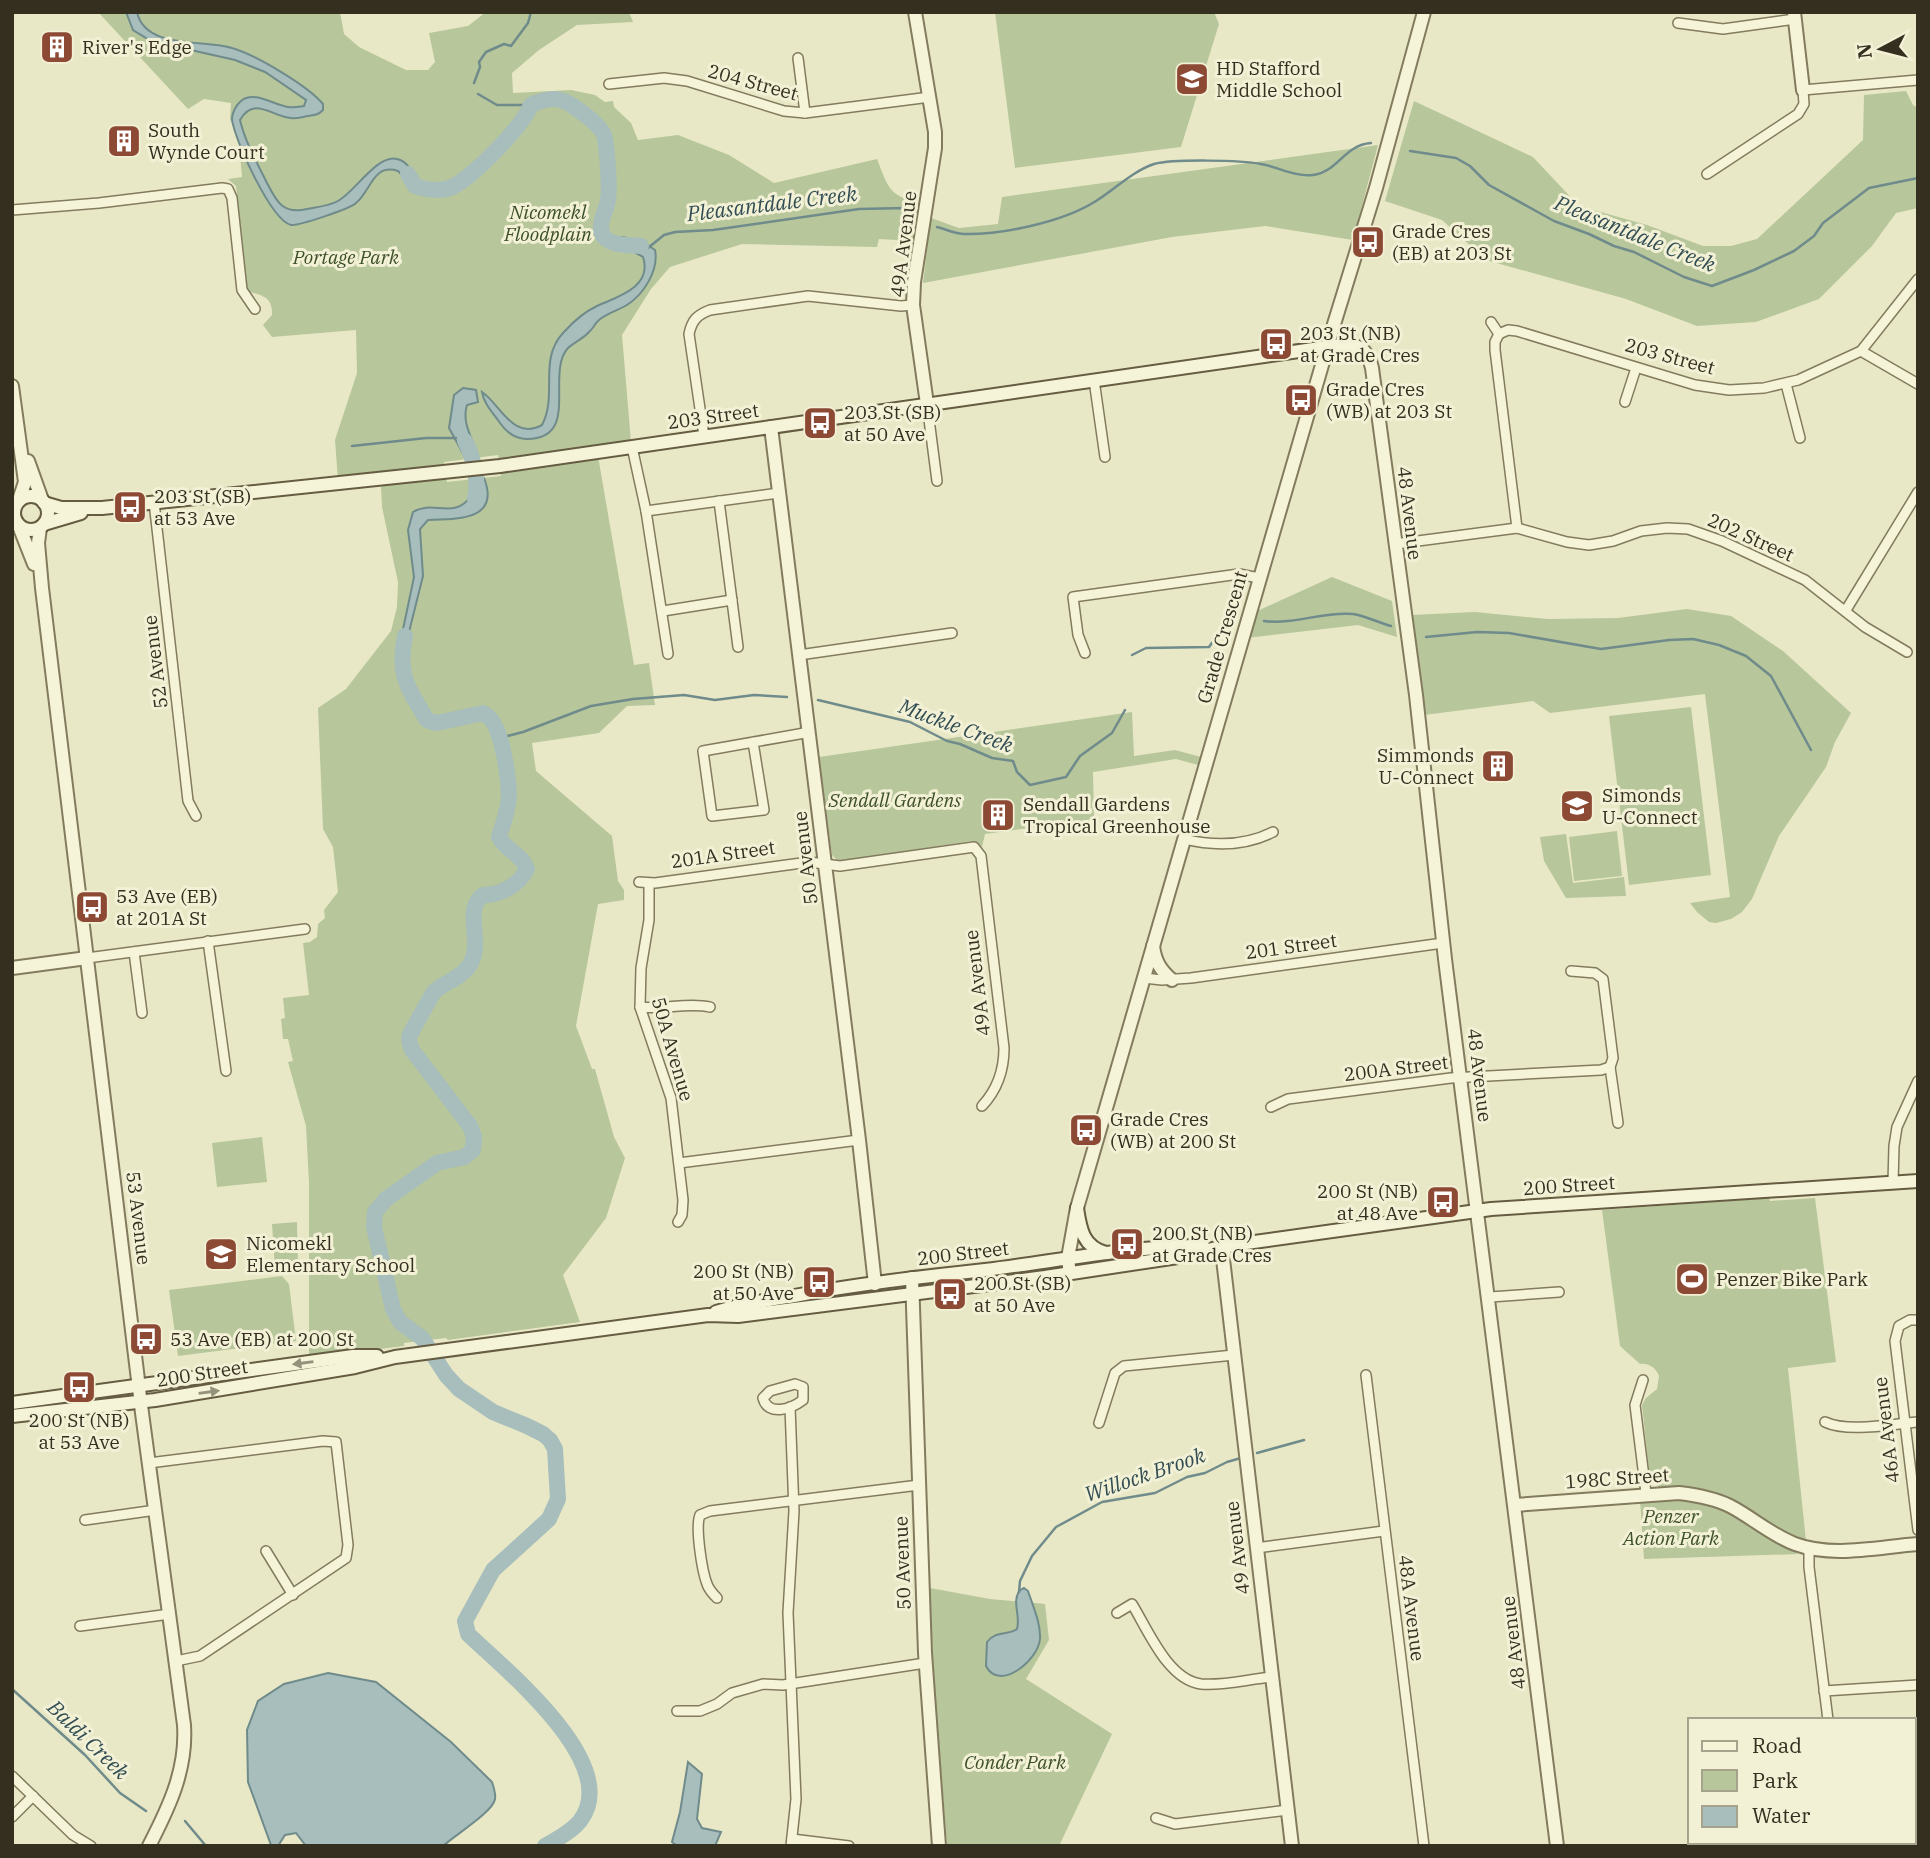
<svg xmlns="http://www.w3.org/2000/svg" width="1930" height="1858" font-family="'IBM Plex Serif',serif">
<rect width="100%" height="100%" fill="#e9e8c6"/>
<!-- green -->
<g fill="#b7c69b">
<path d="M98,12H340L344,34L359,47L406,70H428L435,62L429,33L468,26L486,12H629L633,22L577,25L539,50L512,73L513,93L571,90L595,95L605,102L613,101L614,107L631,123L638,140L678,135L729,155L774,183L877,159C888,187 889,196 919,203L914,241L879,239L877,247L742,244L670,267L651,289L622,335L631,442L499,461L498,455L444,462V468L338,480L335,440L357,373L356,330L272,337L263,325L272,315C273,296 262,296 248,291L246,286L236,186L228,179L242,177L239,144L230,119L231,103L204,99L188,109Z"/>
<path d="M995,12H1214L1219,24L1181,147L1015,168Z"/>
<path d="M1906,91L1913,105L1918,108V208L1896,213L1872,246L1819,299L1756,322L1697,326L1626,299L1486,260L1442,220L1385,201L1414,101L1533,157L1579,206L1647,225L1703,246H1731L1757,239L1863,140L1864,95Z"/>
<path d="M1378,145L1353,240L1265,226L1172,237L923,283L931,218L959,228L998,224L1002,197Z"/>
<path d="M598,456L634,665L649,663L655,705L627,706L599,733L532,743L536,771L612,836L618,881L624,890V900L598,904L576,1026L592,1069H595L614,1137L625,1158L606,1218L563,1275L580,1322L448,1340L446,1338L404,1343V1346L309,1358V1183L306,1126L288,1062L293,1061L288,1039H283L281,1019L285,1018L283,998L309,995L303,943L310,942L317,937L318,924L325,918L324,910L338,892L333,847L323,829L318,708L346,689L391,631L397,607L398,582L382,507L381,487L386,483L446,477L447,482L501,476L500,470Z"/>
<path d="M1332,577L1392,601L1397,637L1358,625L1247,638L1255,612Z"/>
<path d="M1687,609L1731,616L1783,651L1851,713L1835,742L1826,767L1779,836L1752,899L1742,912L1731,919L1716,923L1709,922L1697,912L1690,903L1730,897L1705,694L1550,713L1533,701L1424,715L1411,615L1475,612L1548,619L1618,618Z"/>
<path d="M1691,707L1711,875L1629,885L1609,716Z"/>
<path d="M1132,712L1134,756L1175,750L1201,757L1198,765L1176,759L1093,772L1094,819L985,834L982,847L971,841L844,861L837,860L832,855L819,757Z"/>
<path d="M1617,831L1622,876L1574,881L1569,837Z"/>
<path d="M1566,834L1573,883L1624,877L1626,896L1566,898L1544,861L1540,837Z"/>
<path d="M262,1137L267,1182L217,1187L212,1143Z"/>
<path d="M1769,1198L1770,1201L1815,1198L1836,1362L1788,1368L1806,1541L1679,1487H1659L1650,1480L1642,1405L1646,1398L1657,1389L1659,1376C1656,1368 1649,1363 1640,1364L1620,1346L1602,1210Z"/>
<path d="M297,1222L298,1267L275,1268L272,1224Z"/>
<path d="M282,1276L289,1284L296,1341L178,1356L169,1290Z"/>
<path d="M1640,1499H1686L1712,1505L1727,1511L1798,1554L1644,1559Z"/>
<path d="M930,1588L990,1599L1045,1604L1049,1640L1026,1679L1112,1734L1059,1846H947L932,1656L930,1652Z"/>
</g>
<!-- water -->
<g fill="#a7bebc" stroke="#6f8b8b" stroke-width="2">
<path d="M126,12H137C145,50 205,39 232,48C256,55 308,86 323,104V110C318,115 315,115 308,116C302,117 296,119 291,118C271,116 254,96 240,120C245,141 255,159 265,179C276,200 281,215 307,209C317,207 329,206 338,201C355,192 377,154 397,159C410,162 411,173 415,183L422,187L423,195L410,189L406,179L398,171C373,163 371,191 356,203C350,209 298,226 291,225C271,220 234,139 232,119C232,113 236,105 241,101C254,90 274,105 288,107C293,108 298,107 304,106L306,100L265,72L235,60L151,41L133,30Z"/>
<path d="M623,237L646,244L655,250C659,270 644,294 627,305C619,310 607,313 599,320C595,323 593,329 589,332C583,339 574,342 568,348C545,373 581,439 527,439C515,439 507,433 500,423C493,413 484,404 482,392C501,405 513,441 542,425C558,395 538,360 563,333C572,323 584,312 597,306C617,297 653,287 643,257L620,244Z"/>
<path d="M463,388L476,390L478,402L467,405C461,424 474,440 478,457L466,459L449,428L454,395Z"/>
<path d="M484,478C501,521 456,519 428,520L420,529L423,576L403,656L397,658L414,577L408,530L413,512C434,499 454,521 472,495L471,479Z"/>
<path d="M1024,1588L1028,1591C1033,1606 1041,1624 1040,1639C1038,1661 999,1692 986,1666L987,1642C996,1630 1007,1636 1017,1629C1021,1615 1011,1602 1020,1590Z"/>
<path d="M328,1673L376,1682L451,1742L492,1782C494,1788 496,1794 495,1799C493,1812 455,1835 443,1846H306L296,1833L285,1835L278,1846L271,1845L248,1782L247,1730L258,1701L284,1684Z"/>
<path d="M688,1762L702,1774L697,1819L702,1828L721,1832L715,1846H677L672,1842L680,1812Z"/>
</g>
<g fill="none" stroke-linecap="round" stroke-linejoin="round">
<!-- stream -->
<g stroke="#6f8b8b" stroke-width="2.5">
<path d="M474,83L480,67L479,62L486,52L504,44L511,46L528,23L531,12"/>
<path d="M478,94L497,105H531"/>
<path d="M1410,151L1456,158L1470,166L1489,185L1554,221L1589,234L1614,246L1634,252L1684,277L1712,286L1754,270L1794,251L1814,236L1823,223L1869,188L1918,178"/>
<path d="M937,227C945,229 954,233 963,234C1002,235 1063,222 1096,201C1115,189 1133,171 1154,164C1173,159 1241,160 1261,164C1278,167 1295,177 1313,175C1338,172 1344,145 1371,143"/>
<path d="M648,248L664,235L675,232L713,230L859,209L907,208"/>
<path d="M352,446L426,438H456"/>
<path d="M1264,621C1295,625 1323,611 1353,614C1366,616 1379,623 1391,626"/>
<path d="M1426,637L1477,632L1509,633L1601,649L1669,640L1693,639L1719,645L1746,656L1771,676L1811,750"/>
<path d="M1132,655L1146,648L1209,647L1228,620"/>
<path d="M818,700L910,722L947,741L960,744L992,758L1013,761L1017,772L1030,785L1066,777L1080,756L1112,733L1125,710"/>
<path d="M500,738L523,732L591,706L633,699L684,695L715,700L754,695L787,697"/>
<path d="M1257,1453L1304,1440"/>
<path d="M1019,1592L1020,1581L1032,1556L1056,1527L1102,1502L1155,1493L1187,1477L1205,1473L1227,1462L1241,1458"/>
<path d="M12,1689L85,1755L120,1793L146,1811"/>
<path d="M185,1821L206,1846"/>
</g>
<!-- river -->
<g stroke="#a7bebc" stroke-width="16">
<path d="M408,174L415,186C427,190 440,192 452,187C474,176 522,127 531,105C549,97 560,96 576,108C585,115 599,124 604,135C607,144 610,189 608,200C606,212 596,226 604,237C612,246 630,245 641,246"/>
<path d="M465,441C474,458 479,482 475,500"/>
<path d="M405,636C397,676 408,688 427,720L437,723L483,713C502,720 508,775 509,794C509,809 503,823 499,837C506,851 522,854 527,869C519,885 501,895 483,895C462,911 485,942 469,966C461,978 445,982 434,992C432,995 412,1030 410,1035C408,1040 410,1045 412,1050L470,1126L474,1137L473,1150L464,1157L437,1163L386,1199L375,1212L374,1227L393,1309L400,1322L422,1338L446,1375L459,1389L493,1412L527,1426L543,1434L550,1440L555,1449L558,1499L549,1519L493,1570L465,1621L468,1634C504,1669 624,1764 580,1821C571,1832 557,1839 545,1846"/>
</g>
<!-- minor casing -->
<g stroke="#837b5e" stroke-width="12">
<g id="minor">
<path d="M1678,23L1723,29L1795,19"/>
<path d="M798,58L805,113"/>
<path d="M609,84L664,78L687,81L784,111L805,113L930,97"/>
<path d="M1707,174L1798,114L1804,104L1803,90L1918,80"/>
<path d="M12,210L99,203L222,188L228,189L232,198L242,290L255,309"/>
<path d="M1491,322L1499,334"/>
<path d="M1499,334L1508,330L1517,331L1695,385L1729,390L1764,388L1798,380L1861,351L1918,279"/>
<path d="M1499,334L1495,342V350L1517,528"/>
<path d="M1861,351L1918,384"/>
<path d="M1094,380L1105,457"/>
<path d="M1786,384L1800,438"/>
<path d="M1625,402L1636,368"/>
<path d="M927,404L937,481"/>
<path d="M704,436L689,334C692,320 697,315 710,310L808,296L901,306L913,305"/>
<path d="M632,447L646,511L668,654"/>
<path d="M719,501L738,647"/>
<path d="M154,502L188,801L196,816"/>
<path d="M646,511L779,493"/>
<path d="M1395,544L1517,528L1567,542L1589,545L1613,541L1641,531L1667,528L1688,529L1722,541L1805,580L1865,627L1907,652"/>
<path d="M1846,610L1918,492"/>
<path d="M663,611L732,600"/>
<path d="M1085,653L1078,635L1073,597L1239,574L1259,578"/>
<path d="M799,655L952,633"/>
<path d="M753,742L764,810L712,816L703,751L799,734L809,732"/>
<path d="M1184,839C1213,846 1245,846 1273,832"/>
<path d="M639,882L655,883L809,862L840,866L974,847L981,856L1004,1048C1004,1070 997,1090 982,1106"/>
<path d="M649,884V920L641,968L640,1007L671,1098L683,1200L682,1215L678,1222"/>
<path d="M208,941L226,1071"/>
<path d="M134,952L142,1013"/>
<path d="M87,958L305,929"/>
<path d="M1571,971L1595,973L1603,979L1613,1058L1610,1067L1618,1123"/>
<path d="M1144,978L1162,980L1191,978L1443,943"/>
<path d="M640,1007C664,1010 687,1002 710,1007"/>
<path d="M1271,1107L1288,1099L1451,1078L1601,1070L1610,1067"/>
<path d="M679,1163L859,1140"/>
<path d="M1893,1183L1894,1146L1897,1127L1918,1081"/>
<path d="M1490,1297L1559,1292"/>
<path d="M1918,1320H1910L1899,1326L1895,1341L1918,1530"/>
<path d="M1366,1375L1424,1846"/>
<path d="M1643,1380L1635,1405L1646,1493"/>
<path d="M795,1384L803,1387V1400C791,1409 768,1417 763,1398L770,1391Z"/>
<path d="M790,1407L794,1511L788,1613L796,1799L791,1846"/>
<path d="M1825,1422C1848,1433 1892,1424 1918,1422"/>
<path d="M1099,1423L1115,1373L1124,1366L1234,1355"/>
<path d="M149,1463L323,1441L336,1442L348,1545L346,1558L200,1656L176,1661"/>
<path d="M85,1520L156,1510"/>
<path d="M1256,1548L1384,1531"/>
<path d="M1809,1548V1567L1828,1720"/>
<path d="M266,1551L293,1595"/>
<path d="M717,1598C713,1594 709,1590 707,1584C702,1571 695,1527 700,1515L710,1511L919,1485"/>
<path d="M1117,1613L1132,1604C1148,1630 1168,1680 1201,1684C1224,1686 1249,1679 1272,1677"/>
<path d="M80,1626L170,1614"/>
<path d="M1824,1691L1918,1685"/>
<path d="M677,1711H700L717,1704L732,1693L763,1684L783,1685L925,1663"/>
<path d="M12,1776L73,1835L91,1846"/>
<path d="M12,1817L33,1796"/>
<path d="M1156,1818L1175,1824L1288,1810"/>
<path d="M792,1839L849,1846"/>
<path d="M1843,1842V1846"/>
</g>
</g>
<!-- tertiary casing -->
<g stroke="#837b5e" stroke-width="16">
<g id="tertiary">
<path d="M915,12L935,132V148L914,282L913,305L927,404"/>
<path d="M1794,12L1803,90"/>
<path d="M1327,347C1350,344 1366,341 1372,368L1416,695L1445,959L1557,1846"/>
<path d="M12,386L25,482L19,500"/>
<path d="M771,427L859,1140L875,1284"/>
<path d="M28,461L42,500"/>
<path d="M19,526L34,564"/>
<path d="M40,528L38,543L42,588L142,1413L184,1725C187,1770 169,1807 149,1846"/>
<path d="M1153,946C1155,961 1160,970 1172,980"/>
<path d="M12,968L87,958"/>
<path d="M1225,1246L1223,1259L1292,1846"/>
<path d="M1069,1267L1068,1258L1077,1208L1331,334L1376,188L1424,12"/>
<path d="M912,1278L925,1653L939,1846"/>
<path d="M1515,1505L1679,1493C1696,1495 1714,1498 1730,1506C1753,1518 1771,1535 1795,1544C1833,1558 1878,1547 1918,1544"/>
</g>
</g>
<!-- secondary casing -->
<g stroke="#655c41" stroke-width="16">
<g id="secondary">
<circle cx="31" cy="513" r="17"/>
<path d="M44,503L61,508H102L500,466L1327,347"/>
<path d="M44,524L81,513"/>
<path d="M1077,1208C1080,1229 1083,1247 1106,1253"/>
<path d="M716,1312C741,1304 768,1300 794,1296C857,1284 921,1277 985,1270C1058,1261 1130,1246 1203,1246"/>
<path d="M12,1403L353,1356H377"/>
<path d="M12,1416L155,1400L355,1367L395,1357L708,1315L738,1316L1045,1277L1178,1257L1225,1246L1491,1209L1918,1181"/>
</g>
</g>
<!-- minor -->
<use href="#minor" stroke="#f5f4d9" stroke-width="9"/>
<!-- tertiary -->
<use href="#tertiary" stroke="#f5f4d9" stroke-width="12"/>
<!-- secondary -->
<use href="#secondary" stroke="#f5f4d9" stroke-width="12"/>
</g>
<!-- one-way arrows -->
<defs><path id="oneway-solid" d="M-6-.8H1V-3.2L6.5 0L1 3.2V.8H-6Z" transform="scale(1.75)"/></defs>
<g fill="#95927c">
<use href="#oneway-solid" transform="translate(303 1363) rotate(172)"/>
<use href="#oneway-solid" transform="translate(209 1392) rotate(-8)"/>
</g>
<!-- icons -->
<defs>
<g id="building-square" transform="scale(1.75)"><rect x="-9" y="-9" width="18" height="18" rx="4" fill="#8c4934" stroke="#f2f0d5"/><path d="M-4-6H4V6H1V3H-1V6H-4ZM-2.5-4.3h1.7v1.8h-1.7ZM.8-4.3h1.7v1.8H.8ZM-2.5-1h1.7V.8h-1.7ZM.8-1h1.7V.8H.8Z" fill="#fff"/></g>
<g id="school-square" transform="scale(1.75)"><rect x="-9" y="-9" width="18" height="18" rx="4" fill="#8c4934" stroke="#f2f0d5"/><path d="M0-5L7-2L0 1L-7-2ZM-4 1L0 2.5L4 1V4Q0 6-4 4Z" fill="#fff"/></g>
<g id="bus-square" transform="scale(1.75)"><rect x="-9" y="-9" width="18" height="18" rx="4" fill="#8c4934" stroke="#f2f0d5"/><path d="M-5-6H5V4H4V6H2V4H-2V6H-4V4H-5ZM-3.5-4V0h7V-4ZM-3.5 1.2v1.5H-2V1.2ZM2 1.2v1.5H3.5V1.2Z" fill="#fff"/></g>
<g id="stadium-square" transform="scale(1.75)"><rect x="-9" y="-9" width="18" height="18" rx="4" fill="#8c4934" stroke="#f2f0d5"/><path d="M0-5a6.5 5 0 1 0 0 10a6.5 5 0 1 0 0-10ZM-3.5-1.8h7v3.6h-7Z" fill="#fff"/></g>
</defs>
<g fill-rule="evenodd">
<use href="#building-square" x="57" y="47"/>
<use href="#school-square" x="1192" y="79"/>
<use href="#building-square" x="124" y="141"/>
<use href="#bus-square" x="1368" y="242"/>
<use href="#bus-square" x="1276" y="344"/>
<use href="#bus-square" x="1301" y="400"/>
<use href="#bus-square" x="820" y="423"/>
<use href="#bus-square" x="130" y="507"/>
<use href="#building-square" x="1498" y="766"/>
<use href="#school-square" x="1577" y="806"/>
<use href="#building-square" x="998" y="815"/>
<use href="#bus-square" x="92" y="907"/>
<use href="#bus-square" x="1086" y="1130"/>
<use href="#bus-square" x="1443" y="1202"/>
<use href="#bus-square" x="1127" y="1244"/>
<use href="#school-square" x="221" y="1254"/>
<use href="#stadium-square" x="1692" y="1279"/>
<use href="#bus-square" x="819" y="1282"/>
<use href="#bus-square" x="950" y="1294"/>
<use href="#bus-square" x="146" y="1339"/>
<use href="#bus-square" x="79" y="1387"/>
</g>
<g text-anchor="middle" stroke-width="6" stroke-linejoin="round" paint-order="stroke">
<!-- poi labels -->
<g font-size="19" fill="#352f20" stroke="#f2f0d5" text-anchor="start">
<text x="82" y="54">River's Edge</text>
<text x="1216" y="75">HD Stafford<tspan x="1216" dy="22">Middle School</tspan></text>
<text x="148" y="137">South<tspan x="148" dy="22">Wynde Court</tspan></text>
<text x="1392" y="238">Grade Cres<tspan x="1392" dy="22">(EB) at 203 St</tspan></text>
<text x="1300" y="340">203 St (NB)<tspan x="1300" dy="22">at Grade Cres</tspan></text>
<text x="1326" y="396">Grade Cres<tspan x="1326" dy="22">(WB) at 203 St</tspan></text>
<text x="844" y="419">203 St (SB)<tspan x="844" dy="22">at 50 Ave</tspan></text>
<text x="154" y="503">203 St (SB)<tspan x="154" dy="22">at 53 Ave</tspan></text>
<text x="1474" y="762" text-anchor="end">Simmonds<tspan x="1474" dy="22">U-Connect</tspan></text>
<text x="1602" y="802">Simonds<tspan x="1602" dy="22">U-Connect</tspan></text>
<text x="1023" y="811">Sendall Gardens<tspan x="1023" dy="22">Tropical Greenhouse</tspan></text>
<text x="116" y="903">53 Ave (EB)<tspan x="116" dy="22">at 201A St</tspan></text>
<text x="1110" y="1126">Grade Cres<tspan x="1110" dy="22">(WB) at 200 St</tspan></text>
<text x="1418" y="1198" text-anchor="end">200 St (NB)<tspan x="1418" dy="22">at 48 Ave</tspan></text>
<text x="1152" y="1240">200 St (NB)<tspan x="1152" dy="22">at Grade Cres</tspan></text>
<text x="246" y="1250">Nicomekl<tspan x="246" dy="22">Elementary School</tspan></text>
<text x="794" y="1278" text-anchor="end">200 St (NB)<tspan x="794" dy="22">at 50 Ave</tspan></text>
<text x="1716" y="1286">Penzer Bike Park</text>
<text x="974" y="1290">200 St (SB)<tspan x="974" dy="22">at 50 Ave</tspan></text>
<text x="170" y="1346">53 Ave (EB) at 200 St</text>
<text x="79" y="1427" text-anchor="middle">200 St (NB)<tspan x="79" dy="22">at 53 Ave</tspan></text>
</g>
<!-- street labels -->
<g font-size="19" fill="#352f20" stroke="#f2f0d5">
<text transform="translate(753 82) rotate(15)" y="7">204 Street</text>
<text transform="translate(903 244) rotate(-83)" y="7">49A Avenue</text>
<text transform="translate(1670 356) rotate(15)" y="7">203 Street</text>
<text transform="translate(713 416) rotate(-8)" y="7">203 Street</text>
<text transform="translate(1410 513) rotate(83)" y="7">48 Avenue</text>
<text transform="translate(1751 537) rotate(24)" y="7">202 Street</text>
<text transform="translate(1222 637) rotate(-74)" y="7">Grade Crescent</text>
<text transform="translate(155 662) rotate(-97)" y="7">52 Avenue</text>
<text transform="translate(723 854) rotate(-8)" y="7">201A Street</text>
<text transform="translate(805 858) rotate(-97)" y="7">50 Avenue</text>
<text transform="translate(1291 946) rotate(-8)" y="7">201 Street</text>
<text transform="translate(977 983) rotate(-97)" y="7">49A Avenue</text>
<text transform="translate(673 1049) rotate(74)" y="7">50A Avenue</text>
<text transform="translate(1396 1068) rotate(-7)" y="7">200A Street</text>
<text transform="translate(1480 1075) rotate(83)" y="7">48 Avenue</text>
<text transform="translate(1569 1185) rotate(-4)" y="7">200 Street</text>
<text transform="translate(139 1218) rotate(83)" y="7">53 Avenue</text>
<text transform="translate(963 1253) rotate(-7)" y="7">200 Street</text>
<text transform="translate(202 1373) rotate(-9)" y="7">200 Street</text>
<text transform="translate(1886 1430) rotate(-97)" y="7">46A Avenue</text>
<text transform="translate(1617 1478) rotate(-4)" y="7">198C Street</text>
<text transform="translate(1237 1548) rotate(-97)" y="7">49 Avenue</text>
<text transform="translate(902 1563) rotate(-92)" y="7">50 Avenue</text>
<text transform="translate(1412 1608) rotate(83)" y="7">48A Avenue</text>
<text transform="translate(1513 1643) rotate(-97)" y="7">48 Avenue</text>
</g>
<!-- park labels -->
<g font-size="19" font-style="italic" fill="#3c4f29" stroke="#f2f0d5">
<text x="548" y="219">Nicomekl<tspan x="548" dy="22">Floodplain</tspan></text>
<text x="346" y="264">Portage Park</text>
<text x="895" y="807">Sendall Gardens</text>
<text x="1671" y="1523">Penzer<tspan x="1671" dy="22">Action Park</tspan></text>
<text x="1015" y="1769">Conder Park</text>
</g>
<!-- water labels -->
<g font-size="21" font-style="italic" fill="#314d53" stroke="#f2f0d5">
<text transform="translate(772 204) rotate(-7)" y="7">Pleasantdale Creek</text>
<text transform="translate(1635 234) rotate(22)" y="7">Pleasantdale Creek</text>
<text transform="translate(956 726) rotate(20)" y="7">Muckle Creek</text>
<text transform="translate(1145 1475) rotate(-19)" y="7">Willock Brook</text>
<text transform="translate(88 1740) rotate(44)" y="7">Baldi Creek</text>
</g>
</g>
<!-- border -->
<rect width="1930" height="1858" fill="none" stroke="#352f20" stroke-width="28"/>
<!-- legend -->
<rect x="1688" y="1718" width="228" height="126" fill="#f2f0d5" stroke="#a6a38d" stroke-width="2"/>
<rect x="1702" y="1741" width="35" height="10" fill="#f5f4d9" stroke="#a6a38d" stroke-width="2"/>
<text x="1752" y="1753" font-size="21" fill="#352f20">Road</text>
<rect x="1702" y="1770" width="35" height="21" fill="#b7c69b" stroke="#a6a38d" stroke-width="2"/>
<text x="1752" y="1788" font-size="21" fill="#352f20">Park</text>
<rect x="1702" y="1806" width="35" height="21" fill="#a7bebc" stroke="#a6a38d" stroke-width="2"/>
<text x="1752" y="1823" font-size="21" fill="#352f20">Water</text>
<!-- north arrow -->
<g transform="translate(1881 49) rotate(263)" stroke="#f2f0d5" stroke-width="5" paint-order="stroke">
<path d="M0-5L12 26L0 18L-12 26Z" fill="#352f20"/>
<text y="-10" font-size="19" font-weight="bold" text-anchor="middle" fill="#352f20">N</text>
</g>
</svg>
